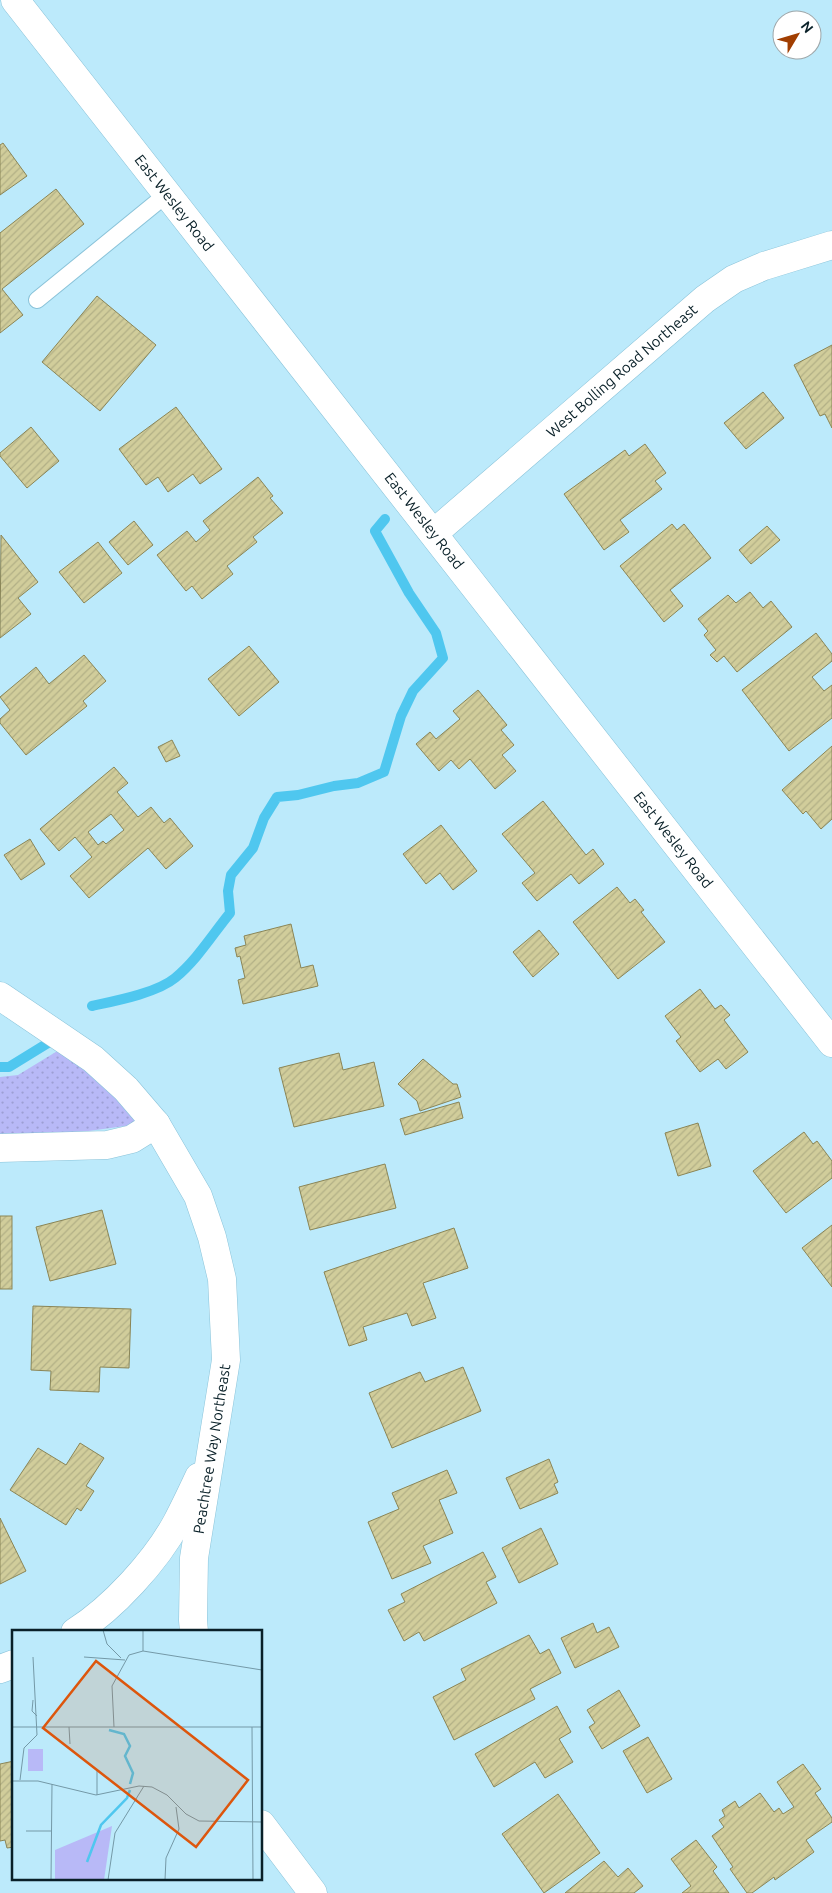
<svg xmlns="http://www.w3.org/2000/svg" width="832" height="1893" font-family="Ubuntu,sans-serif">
<defs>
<pattern id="park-dots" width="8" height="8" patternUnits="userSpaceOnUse" patternTransform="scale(1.25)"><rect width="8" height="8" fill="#b8b9f7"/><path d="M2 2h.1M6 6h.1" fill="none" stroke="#9d9fd4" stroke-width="1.8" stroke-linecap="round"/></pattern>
<pattern id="building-hatch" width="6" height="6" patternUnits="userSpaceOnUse" patternTransform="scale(1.25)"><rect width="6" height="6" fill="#d1cd9b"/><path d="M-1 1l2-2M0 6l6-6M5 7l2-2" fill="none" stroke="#b2b086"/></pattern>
</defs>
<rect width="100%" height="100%" fill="#bceafb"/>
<!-- park -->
<path fill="url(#park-dots)" d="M59,1050L101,1083L140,1124L37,1138L0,1139V1077L18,1075Z"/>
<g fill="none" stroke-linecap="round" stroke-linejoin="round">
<!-- stream -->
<g stroke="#4fc7ef" stroke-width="10">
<path d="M92,1006C115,1001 157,993 175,978C197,960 212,935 230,913L228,891L231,875L253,848L264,818L277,797L298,795L334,786L358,783L384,772L401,716L413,691L443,658L436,633L409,593L375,531L385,519"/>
<path d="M0,1067H9L48,1043"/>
</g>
</g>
<!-- building -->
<g fill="url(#building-hatch)" stroke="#8a8556" fill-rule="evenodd">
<path d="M3,143L27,176L0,195V145Z"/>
<path d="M56,189L84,224L2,289L23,315L0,333V233Z"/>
<path d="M97,296L156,345L100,411L42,362Z"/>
<path d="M832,345V428L825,414L820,416L794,365Z"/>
<path d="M763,392L784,418L746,449L724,423Z"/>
<path d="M176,407L222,469L200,484L193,474L168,492L158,477L146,485L119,449Z"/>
<path d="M31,427L59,461L27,488L0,456V453Z"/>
<path d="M645,444L666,473L655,481L662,489L620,520L629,532L604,550L564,494L625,450L629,456Z"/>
<path d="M258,477L273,496L270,498L283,513L253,537L257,542L227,566L233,574L202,599L192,586L186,591L157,555L187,531L196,542L210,530L203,521Z"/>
<path d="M134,521L153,545L128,565L109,542Z"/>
<path d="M672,524L677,530L684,524L711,558L670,590L683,606L664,622L620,566Z"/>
<path d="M767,526L780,540L751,564L739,550Z"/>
<path d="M1,535L38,582L18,598L31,614L0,638Z"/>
<path d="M98,542L122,573L84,603L59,572Z"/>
<path d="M750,592L763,608L771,601L792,627L737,672L724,656L717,662L710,655L716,650L704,635L708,631L698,619L728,595L736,603Z"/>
<path d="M816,633L832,654V661L812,677L824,691L832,685V718L789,751L742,690Z"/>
<path d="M249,646L279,682L239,716L208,679Z"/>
<path d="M84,655L106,681L83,701L87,706L26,755L0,723V719L10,710L0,697L36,667L49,684Z"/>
<path d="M478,690L507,725L501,730L514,745L502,755L516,771L495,789L470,759L459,769L451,760L439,771L416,744L430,732L436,739L460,719L453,711Z"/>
<path d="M172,740L180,756L166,762L158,747Z"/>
<path d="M832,746V819L821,829L806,811L803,814L782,790Z"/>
<path d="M114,767L128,783L117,792L138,817L151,807L164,823L170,818L193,846L166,869L148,848L89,898L70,876L92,857L75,837L59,851L40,829ZM111,814L124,830L106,844L103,841L98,845L88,832Z"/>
<path d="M543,801L586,855L593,849L604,864L579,884L571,874L537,901L522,883L535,873L502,834Z"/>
<path d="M441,825L477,871L453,890L440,873L426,884L403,854Z"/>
<path d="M30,839L45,864L21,880L4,855Z"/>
<path d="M617,887L630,903L635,899L644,910L641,912L665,942L618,979L573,922Z"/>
<path d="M291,924L301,968L313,965L318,986L243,1004L238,980L245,978L240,956L237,957L235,948L246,945L244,936Z"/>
<path d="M539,930L559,954L533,977L513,952Z"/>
<path d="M700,989L715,1009L721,1005L730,1015L724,1020L748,1052L726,1069L718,1059L700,1072L676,1041L681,1037L665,1016Z"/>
<path d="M339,1053L343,1070L374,1062L384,1106L294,1127L279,1068Z"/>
<path d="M423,1059L453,1084H457L461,1097L420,1111L417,1101L398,1084Z"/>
<path d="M459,1102L463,1118L405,1135L400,1119Z"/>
<path d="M698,1123L711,1166L678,1176L665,1133Z"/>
<path d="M804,1132L813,1144L817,1141L832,1161V1178L786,1213L753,1171Z"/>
<path d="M385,1164L396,1208L310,1230L299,1187Z"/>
<path d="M102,1210L116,1264L50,1281L36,1227Z"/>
<rect x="0" y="1216" width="12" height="73"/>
<path d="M832,1225V1287L802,1248Z"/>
<path d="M454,1228L468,1268L423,1283L436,1318L412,1326L407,1313L363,1327L367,1340L349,1346L324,1272Z"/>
<path d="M33,1306L131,1309L129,1368L100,1367L99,1392L50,1390L51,1371L31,1370Z"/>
<path d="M463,1367L481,1411L392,1448L369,1393L420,1372L425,1382Z"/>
<path d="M80,1443L104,1458L86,1486L94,1491L81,1511L77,1508L66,1525L10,1490L38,1448L66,1465Z"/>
<path d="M549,1459L558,1482L554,1484L558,1493L520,1509L506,1478Z"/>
<path d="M447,1470L457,1493L439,1500L453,1533L423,1546L431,1563L392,1579L368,1522L399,1509L392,1493Z"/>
<path d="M0,1518L26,1571L0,1584Z"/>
<path d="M541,1528L558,1564L519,1583L502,1548Z"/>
<path d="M483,1552L496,1577L486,1582L497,1603L424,1641L419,1632L404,1641L388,1610L405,1602L401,1594Z"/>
<path d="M593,1623L597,1633L609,1627L619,1647L575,1668L561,1638Z"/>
<path d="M529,1635L540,1654L549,1649L561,1673L530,1689L535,1699L454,1740L433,1697L466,1680L461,1669Z"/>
<path d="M619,1690L640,1726L602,1749L589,1727L595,1723L587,1710Z"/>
<path d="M557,1706L571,1732L559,1739L573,1762L545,1778L535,1762L494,1787L475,1754Z"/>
<path d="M648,1737L672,1779L647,1793L623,1751Z"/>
<path d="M14,1761V1847L7,1848L5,1840L0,1841V1764Z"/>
<path d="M803,1764L821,1789L815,1793L832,1818V1822L806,1840L814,1852L775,1880L774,1877L752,1893H747L730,1869L733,1867L712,1836L724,1827L719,1820L725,1816L722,1810L735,1801L739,1808L760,1793L774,1812L779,1808L783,1814L794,1807L777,1782Z"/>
<path d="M558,1794L600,1853L544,1893L502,1834Z"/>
<path d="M696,1840L717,1867L713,1871L729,1893H682L691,1886L671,1859Z"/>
<path d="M604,1861L618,1877L628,1868L643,1886L634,1893H565Z"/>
</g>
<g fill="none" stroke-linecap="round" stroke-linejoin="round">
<!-- service casing -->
<g stroke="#8ac3d9" stroke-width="18">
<path id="service" d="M37,300L167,194"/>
</g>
<!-- minor casing -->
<g stroke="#8ac3d9" stroke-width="29">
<g id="minor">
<path d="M15,0L832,1043"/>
<path d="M434,533L705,299L734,279L764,266L832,245"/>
<path d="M0,996L93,1059L126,1089L156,1124L198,1196L212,1237L222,1279L226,1360L194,1558L193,1620L194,1632"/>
<path d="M0,1148L107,1145L132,1139L156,1124"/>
<path d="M75,1632C113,1608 156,1561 177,1522C185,1507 192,1492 199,1477"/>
<path d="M0,1669L14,1664"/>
<path d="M261,1824L313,1893"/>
</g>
</g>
<!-- service -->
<use href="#service" stroke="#fff" stroke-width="16"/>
<!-- minor -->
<use href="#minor" stroke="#fff" stroke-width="28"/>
</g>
<g text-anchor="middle" stroke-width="4" stroke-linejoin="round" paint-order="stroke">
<!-- street labels -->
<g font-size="15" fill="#092028" stroke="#fff">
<text transform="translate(174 203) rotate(52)" y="5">East Wesley Road</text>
<text transform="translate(622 371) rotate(-41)" y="5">West Bolling Road Northeast</text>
<text transform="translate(424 521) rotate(52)" y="5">East Wesley Road</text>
<text transform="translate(673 840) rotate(52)" y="5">East Wesley Road</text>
<text transform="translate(212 1449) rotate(-81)" y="5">Peachtree Way Northeast</text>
</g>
</g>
<!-- overview -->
<g transform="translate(12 1630)">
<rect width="250" height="250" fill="#bceafb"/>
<path d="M16,119H31V141H16Z" fill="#b8b9f7"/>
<path d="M100,196L92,250H43V220Z" fill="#b8b9f7"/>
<path fill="none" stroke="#4fc7ef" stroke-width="2.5" d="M97,100L112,104L118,116L113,126L121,143L118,154M75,232L89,195L115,168L118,160"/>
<path fill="none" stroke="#7499a7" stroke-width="1" d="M91,0L95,14L109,28M131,0V21M72,27L113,30M21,70L20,81L25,86M0,97H250M57,97L58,114M102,97L100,56L117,25L131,21L250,40M240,97L241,250M8,150L12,118L25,105L21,27M0,151H26L84,165L127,156L140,157L155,165L174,184L187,191L250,192M85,165V141M14,201H39M39,250L40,154M96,250L103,203L132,156M153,250L154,228L167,199L164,177"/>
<path fill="#dd560d" fill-opacity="0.15" stroke="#dd560d" stroke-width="2.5" d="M84,31L236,150L184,217L31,98Z"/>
<rect width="250" height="250" fill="none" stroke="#092028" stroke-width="2.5"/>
</g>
<!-- north arrow -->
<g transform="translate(797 35) rotate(52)"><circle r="24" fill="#ffffff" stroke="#9da6a9"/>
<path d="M0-4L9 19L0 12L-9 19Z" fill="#a13e01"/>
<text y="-8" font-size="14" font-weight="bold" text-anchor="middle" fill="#092028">N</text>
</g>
</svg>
